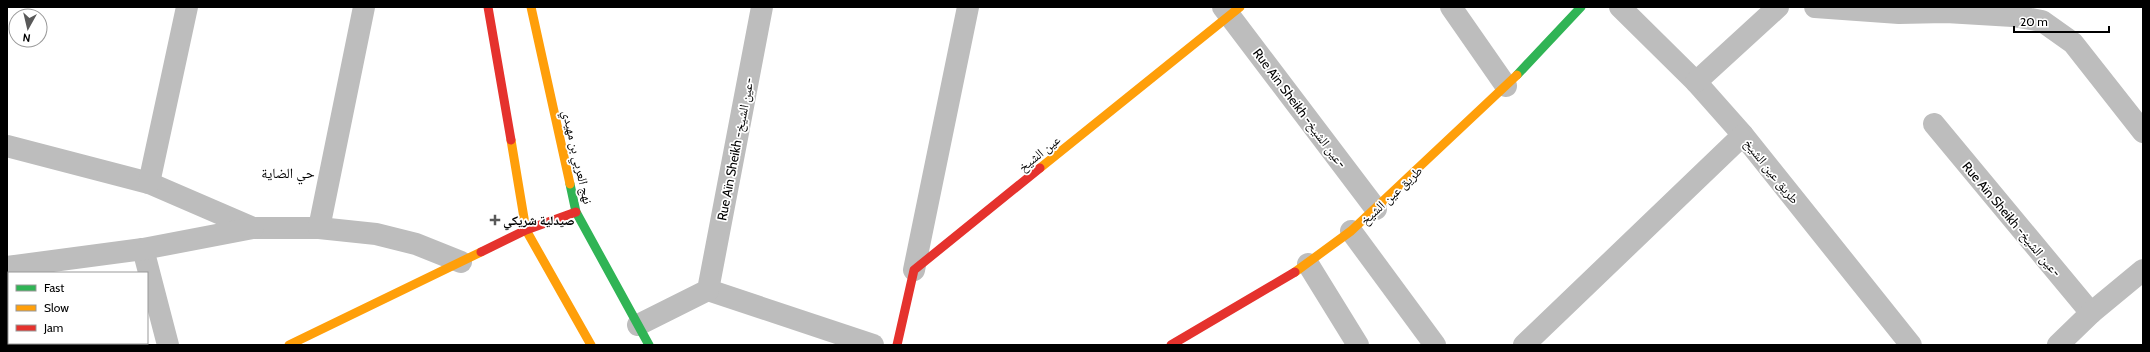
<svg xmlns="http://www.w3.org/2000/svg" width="2150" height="352" font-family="Cabin,'Noto Naskh Arabic',sans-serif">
<rect width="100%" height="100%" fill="#fff"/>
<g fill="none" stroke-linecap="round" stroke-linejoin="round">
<!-- street -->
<g stroke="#bdbdbd" stroke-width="22">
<path d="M1223,7L1376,209"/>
<path d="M1451,7L1506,86"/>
<path d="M1620,7L1696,82L1743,135L1911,345"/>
<path d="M1815,7L1899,13L1946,12L2013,16L2042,21L2073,43L2143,132"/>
<path d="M1696,82L1778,7"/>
<path d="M1934,124L2091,313"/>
<path d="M7,146L149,183L253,228H319L376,234L416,244L461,262"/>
<path d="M149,183L187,7"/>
<path d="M319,228L364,7"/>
<path d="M1351,231L1435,345"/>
<path d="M143,249L168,345"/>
<path d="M1308,264L1358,345"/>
<path d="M7,267L143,249L253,228"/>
<path d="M914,270L968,7"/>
<path d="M708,290L873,345"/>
<path d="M638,325L708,290L762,7"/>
<path d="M1524,345L1743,135"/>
<path d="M2058,345L2091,313L2143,270"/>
</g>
<!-- fast -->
<g stroke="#30b455" stroke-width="9">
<path d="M1517,75L1581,7"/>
<path d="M570,184L576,212L649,345"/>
</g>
<!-- slow -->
<g stroke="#ff9f0a" stroke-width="9">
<path d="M531,7L570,184"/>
<path d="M511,140L526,230L591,345"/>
<path d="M1040,168L1240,7"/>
<path d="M1295,272L1351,231L1517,75"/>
<path d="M289,345L481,252"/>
</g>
<!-- jam -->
<g stroke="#e5322d" stroke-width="9">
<path d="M488,7L511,140"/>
<path d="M481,252L526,230L576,212"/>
<path d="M897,345L914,270L1040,168"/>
<path d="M1171,345L1295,272"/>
</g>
</g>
<!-- markers -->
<path fill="#595959" stroke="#fff" stroke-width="1.5" d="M493 214h4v4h4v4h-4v4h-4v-4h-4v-4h4z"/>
<g text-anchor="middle" stroke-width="3.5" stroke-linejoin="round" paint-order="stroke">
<!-- street labels -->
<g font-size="13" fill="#000" stroke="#fff">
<text transform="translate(1300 108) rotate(53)" y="5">Rue Aïn Sheikh -عين الشيخ-</text>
<text transform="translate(735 149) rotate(-79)" y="5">Rue Aïn Sheikh -عين الشيخ-</text>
<text transform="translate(1039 153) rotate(-39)" y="5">عين الشيخ</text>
<text transform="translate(578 157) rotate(77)" y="5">نهج العربي بن مهيدي</text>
<text transform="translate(1772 171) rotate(51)" y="5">طريق عين الشيخ</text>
<text transform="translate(1391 195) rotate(-43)" y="5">طريق عين الشيخ</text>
<text transform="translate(2012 219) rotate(50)" y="5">Rue Aïn Sheikh -عين الشيخ-</text>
</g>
<!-- poi labels -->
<g font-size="13" font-weight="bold" fill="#000" stroke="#fff" text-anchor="start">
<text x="503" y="225">صيدلية شريكي</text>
</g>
<!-- neighbourhood labels -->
<g font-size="14" fill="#000" stroke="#fff">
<text x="288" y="178">حي الضاية</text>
</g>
</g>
<!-- border -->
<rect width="2150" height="352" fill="none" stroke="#000000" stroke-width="16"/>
<!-- legend -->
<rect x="8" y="272" width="140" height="72" fill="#ffffff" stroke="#999999"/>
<rect x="16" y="285" width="20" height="6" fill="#30b455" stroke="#999999"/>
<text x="44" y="292" font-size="12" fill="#000000">Fast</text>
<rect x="16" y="305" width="20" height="6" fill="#ff9f0a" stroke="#999999"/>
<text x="44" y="312" font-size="12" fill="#000000">Slow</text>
<rect x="16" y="325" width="20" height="6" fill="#e5322d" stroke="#999999"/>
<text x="44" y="332" font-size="12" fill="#000000">Jam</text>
<!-- north arrow -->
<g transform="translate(28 28) rotate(188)"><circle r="19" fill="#ffffff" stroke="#999999"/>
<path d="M0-3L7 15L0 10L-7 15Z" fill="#595959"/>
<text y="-6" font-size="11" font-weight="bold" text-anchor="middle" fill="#000000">N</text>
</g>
<!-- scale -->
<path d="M2014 26v6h95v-6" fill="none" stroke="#000000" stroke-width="2"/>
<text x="2020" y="26" font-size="12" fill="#000000" stroke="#ffffff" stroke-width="3" paint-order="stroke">20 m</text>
</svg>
